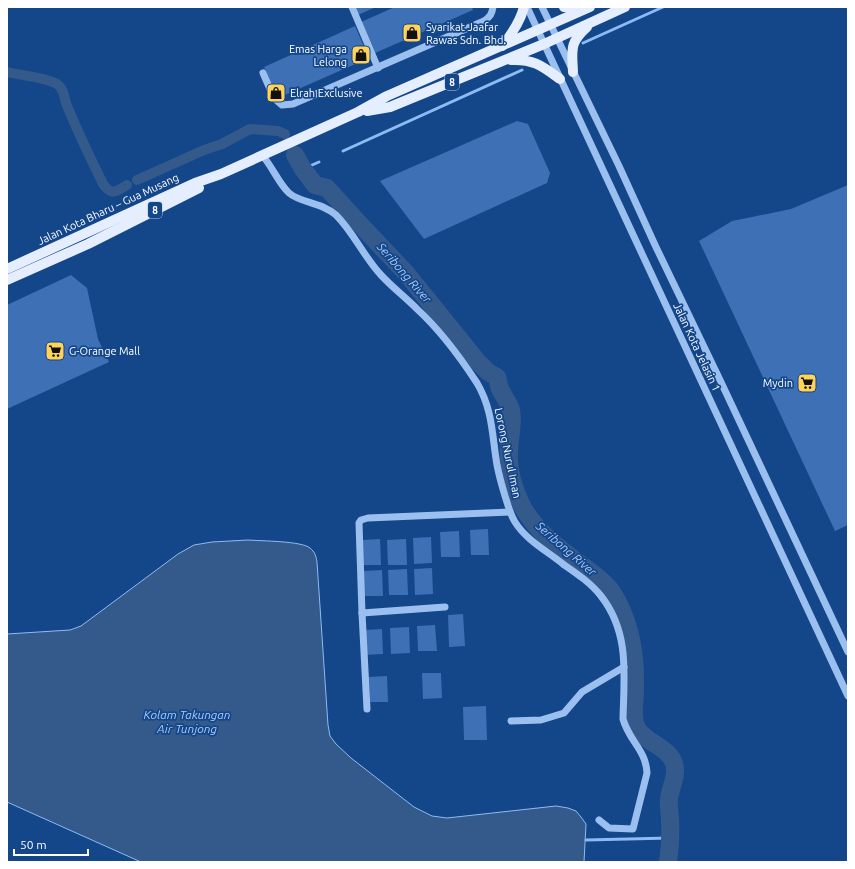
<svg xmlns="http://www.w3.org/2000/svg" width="855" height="869" font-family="Ubuntu,sans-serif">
<rect width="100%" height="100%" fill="#14468a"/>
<!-- water -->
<path fill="#345a8c" stroke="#8dbbf3" d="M248,540C261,541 302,541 310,548C315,552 316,556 317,562L328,725L330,736L336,744L351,758L414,807L432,816L447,818L556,806L568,808L576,811L581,817L586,824L584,862H141L7,802V634L70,630L81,626L178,554L194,545L212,542Z"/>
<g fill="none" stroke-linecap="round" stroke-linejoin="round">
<!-- stream -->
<g stroke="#8dbbf3" stroke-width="3">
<path d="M583,43L663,7"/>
<path d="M343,151L522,70"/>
<path d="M303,169L319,162"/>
<path d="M586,840L670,838"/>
</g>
<!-- canal -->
<g stroke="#345a8c" stroke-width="10">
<path d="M7,72C19,75 48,78 57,84C64,89 64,96 66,103C77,131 90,157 103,184C112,196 115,192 127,185"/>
<path d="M137,180L204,150L222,144L250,129L278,131L285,134"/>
</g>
<!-- river -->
<path stroke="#345a8c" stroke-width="18" d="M295,155L303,169L315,185L327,188L356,220L406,273L477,361L488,372L497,377C499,381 498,385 500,389C503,396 509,402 511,410C514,423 509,438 509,452C508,469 514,489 521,504C534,530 560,549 583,566C593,574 605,581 612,592C631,621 636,657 635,690C635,702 632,712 635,723C641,744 674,746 675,769C676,779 670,789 669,799C668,805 670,813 670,820C671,834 670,848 668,862"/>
</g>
<!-- building -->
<g fill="#3d70b4">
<path d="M354,7H376L358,15Z"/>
<path d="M395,7H472L473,10L375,53L361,22Z"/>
<path d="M355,26L369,58L278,98L264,67Z"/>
<path d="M517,121L528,124L550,173L547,183L424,239L380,181Z"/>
<path d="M848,185V525L835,531L699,241L732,221L791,209Z"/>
<path d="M71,275L87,288L98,339L109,362L7,409V305Z"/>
<path d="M488,529L489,555H471L470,530Z"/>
<path d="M459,531L460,557H441L440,532Z"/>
<path d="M431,537L432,563L414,564L413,538Z"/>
<path d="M380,539L381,565H363L362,540Z"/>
<path d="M406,539L407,565H388L387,540Z"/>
<path d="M432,568L433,594L415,595L414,569Z"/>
<path d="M407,569L408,595H389L388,570Z"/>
<path d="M382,570L383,596H364L363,571Z"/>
<path d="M463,614L465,646L449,647L448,615Z"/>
<path d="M435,625L437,651H418L417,626Z"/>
<path d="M409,627L410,653L391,654L390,628Z"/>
<path d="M382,629L383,654L364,655V630Z"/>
<path d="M422,673H441L442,698L423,699Z"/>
<path d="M387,676L388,702H370L369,677Z"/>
<path d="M486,706L487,740H464L463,707Z"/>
</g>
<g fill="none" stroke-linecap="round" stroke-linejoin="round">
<!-- minor -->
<g stroke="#9bc0f0" stroke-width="7">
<path d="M352,7L378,68"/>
<path d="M527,7L848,696"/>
<path d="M542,7L619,166L655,245L720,380L848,652"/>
<path d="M263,73L274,98L282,105L293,104L484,21C490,17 492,14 493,7"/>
<path d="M262,155C272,166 279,184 289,193C300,203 322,202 336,215C354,233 364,257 381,275C392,287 405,297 417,309C440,330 460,357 477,383C493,410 492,436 497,465C499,475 502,486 505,496C508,505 510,514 515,522C526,540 547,551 563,564C576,573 591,583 601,596C630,633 624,675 623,719C629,741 646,750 647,773L633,829L609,828L599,820"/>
<path d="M445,607L362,613L359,523L361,520L368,518L510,512"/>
<path d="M362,613L367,709"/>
<path d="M511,721L541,720L564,713L582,692L624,667"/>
</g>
<!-- major -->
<g stroke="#e4eeff" stroke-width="10">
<path d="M564,7L584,9"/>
<path d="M502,46C512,34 520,22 524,7"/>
<path d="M511,60C534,59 542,66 560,79"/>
<path d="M573,72C572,50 569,43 587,27"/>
<path d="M367,111L390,107L544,44L625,7"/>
<path d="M7,269L195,183L221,174L358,112L387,96L590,7"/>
<path d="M7,280L88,244L199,188"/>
</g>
</g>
<!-- icons -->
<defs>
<g id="shop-square" transform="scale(1)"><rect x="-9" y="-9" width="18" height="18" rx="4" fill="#ffd25a" stroke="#14468a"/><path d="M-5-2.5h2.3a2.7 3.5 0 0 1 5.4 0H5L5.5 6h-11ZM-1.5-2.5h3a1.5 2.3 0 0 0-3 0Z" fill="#111"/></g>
<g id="supermarket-square" transform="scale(1)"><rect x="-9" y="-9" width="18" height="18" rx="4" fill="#ffd25a" stroke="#14468a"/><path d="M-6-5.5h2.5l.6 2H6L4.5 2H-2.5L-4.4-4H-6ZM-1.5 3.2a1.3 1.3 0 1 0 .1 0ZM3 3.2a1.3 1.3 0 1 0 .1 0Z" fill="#111"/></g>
</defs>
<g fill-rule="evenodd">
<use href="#shop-square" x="412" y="33"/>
<use href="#shop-square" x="361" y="55"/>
<use href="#shop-square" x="276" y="93"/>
<use href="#supermarket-square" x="55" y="351"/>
<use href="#supermarket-square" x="807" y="383"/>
</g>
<g text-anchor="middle" stroke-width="3.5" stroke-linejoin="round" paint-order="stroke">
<!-- shield labels -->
<g fill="#14468a" stroke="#b8c8dc" stroke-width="1">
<rect x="445" y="74" width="14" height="16" rx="3"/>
<rect x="148" y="202" width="14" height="16" rx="3"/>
</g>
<g font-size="10" font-weight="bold" fill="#fff">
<text x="452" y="86">8</text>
<text x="155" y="214">8</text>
</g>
<!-- poi labels -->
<g font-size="11" fill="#fff" stroke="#14468a" text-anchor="start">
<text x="426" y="31">Syarikat Jaafar<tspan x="426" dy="13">Rawas Sdn. Bhd.</tspan></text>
<text x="347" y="53" text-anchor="end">Emas Harga<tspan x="347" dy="13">Lelong</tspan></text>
<text x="290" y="97">Elrah Exclusive</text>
<text x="69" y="355">G-Orange Mall</text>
<text x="793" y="387" text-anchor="end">Mydin</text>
</g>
<!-- street labels -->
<g font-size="11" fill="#fff" stroke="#14468a">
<text transform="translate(108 209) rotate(-25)" y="4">Jalan Kota Bharu – Gua Musang</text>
<text transform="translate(697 347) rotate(65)" y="4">Jalan Kota Jelasin 1</text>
<text transform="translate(508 453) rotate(78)" y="4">Lorong Nurul Iman</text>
</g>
<!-- water labels -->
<g font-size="12" font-style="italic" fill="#a7caf7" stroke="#14468a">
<text transform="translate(404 273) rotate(49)" y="4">Seribong River</text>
<text transform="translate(566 549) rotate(41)" y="4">Seribong River</text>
<text x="187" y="719">Kolam Takungan<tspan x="187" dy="14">Air Tunjong</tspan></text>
</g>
</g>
<!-- border -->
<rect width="855" height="869" fill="none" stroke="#ffffff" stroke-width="16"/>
<!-- scale -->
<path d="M14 849v6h74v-6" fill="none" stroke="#ffffff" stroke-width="2"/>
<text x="20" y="849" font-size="12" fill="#ffffff" stroke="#14468a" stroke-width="3" paint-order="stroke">50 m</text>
</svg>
